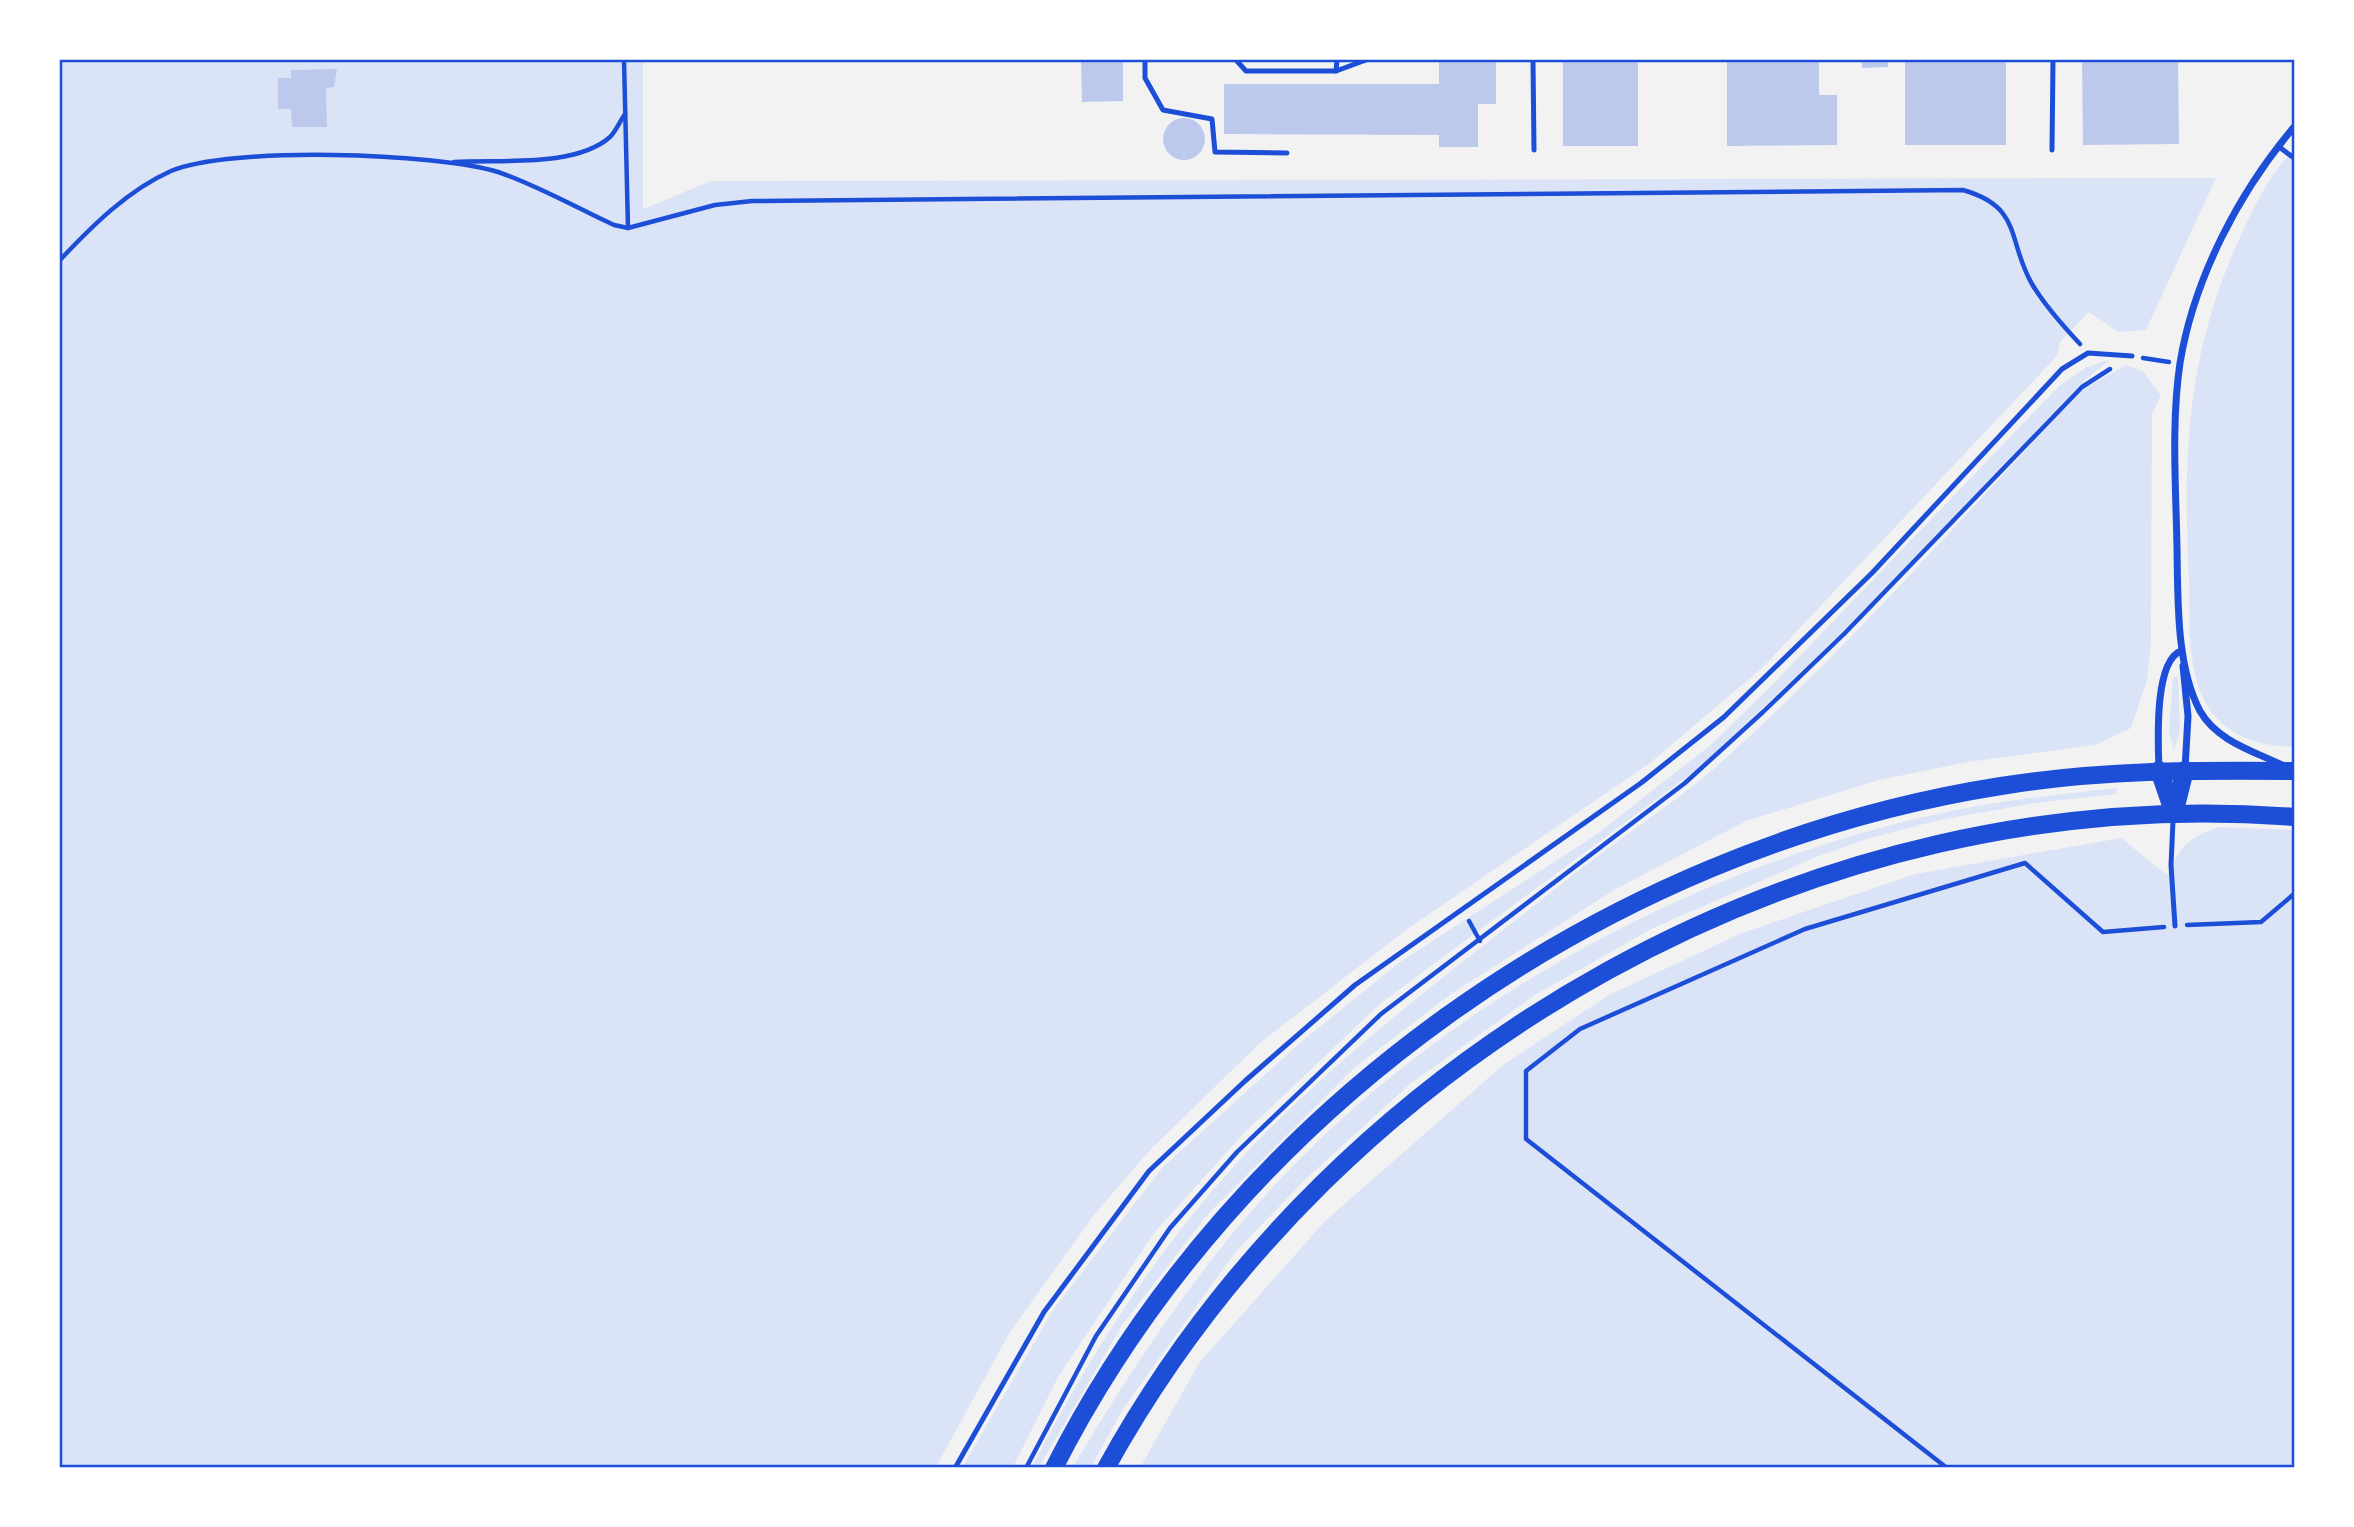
<svg xmlns="http://www.w3.org/2000/svg" width="2354" height="1527" font-family="'Fira Sans Condensed',sans-serif">
<rect width="100%" height="100%" fill="#f2f2f2"/>
<!-- green -->
<g fill="#dbe4f7">
<path d="M60,60H643V209L711,181L2216,178L2146,330L2118,332L2089,312L2060,342L2057,356L1762,668L1650,763L1406,930L1260,1043L1150,1150L1094,1215L1010,1332L936,1467H60Z"/>
<path d="M2294,149V747C2262,746 2230,738 2210,710C2186,675 2190,622 2189,581C2183,457 2186,359 2237,244C2252,210 2268,176 2294,149Z"/>
<path d="M2111,359L2085,380L1840,634L1699,768L1381,1003L1245,1132L1154,1233L1058,1377L1013,1467L962,1468L1053,1310L1162,1168L1301,1042L1400,962L1597,834L1713,743L1774,683L2059,386L2087,367Z"/>
<path d="M2126,365L2143,371L2161,396L2152,414L2151,641L2147,680L2131,728L2095,745L1968,762L1879,780L1746,821L1614,890L1451,994L1354,1068L1208,1214L1123,1324L1039,1467H1032C1100,1334 1184,1208 1294,1105C1378,1025 1473,954 1564,882C1613,842 1668,808 1716,767C1846,651 1962,517 2082,390Z"/>
<path d="M2173,677H2178L2180,732L2174,750L2169,732Z"/>
<path d="M2117,788L2116,794L2036,803L1940,820L1870,838L1816,857L1653,928L1535,995L1410,1084L1308,1177L1236,1251L1123,1409L1091,1467H1073C1125,1379 1181,1294 1248,1215C1416,1019 1673,875 1924,817C1988,802 2052,795 2117,788Z"/>
<path d="M2219,827L2294,830V1467L1140,1468L1199,1363L1325,1221L1503,1065L1609,995L1742,933L1915,874L2121,838L2167,875C2181,846 2187,838 2219,827Z"/>
</g>
<!-- building -->
<g fill="#bdc9ec">
<path d="M1081,60H1123V101L1082,102Z"/>
<path d="M1439,60L1496,61V104H1478V147H1439V135L1224,134V84H1439Z"/>
<rect x="1563" y="60" width="75" height="86"/>
<path d="M1727,60H1819V95H1837V145L1727,146Z"/>
<path d="M1862,60H1888V67L1862,68Z"/>
<rect x="1905" y="60" width="101" height="85"/>
<path d="M2082,60H2178L2179,144L2083,145Z"/>
<path d="M337,69L334,87L326,88L327,127H292L291,109H278V78H291V70Z"/>
<circle cx="1184" cy="139" r="21"/>
</g>
<g fill="none" stroke-linecap="round" stroke-linejoin="round">
<!-- path -->
<g stroke="#1d4ed8" stroke-width="4.5">
<path d="M624,60L628,228"/>
<path d="M454,162C499,159 575,168 610,137C616,131 620,121 625,114"/>
<path d="M60,260C92,226 128,190 171,171C229,146 436,153 498,172C537,185 577,208 614,225L628,228L715,205L752,201L1963,190C2023,207 2007,241 2032,284C2045,306 2063,326 2080,344"/>
<path d="M2143,358L2169,362"/>
<path d="M1469,921L1480,941"/>
<path d="M2187,925L2261,922L2294,894"/>
<path d="M1026,1468L1096,1336L1170,1228L1237,1152L1381,1014L1685,783L1763,712L1845,633L2082,387L2110,369"/>
<path d="M1947,1468L1526,1139V1071L1580,1029L1805,929L2025,863L2103,932L2164,927"/>
</g>
<!-- service -->
<g stroke="#1d4ed8" stroke-width="5">
<path d="M1145,60V78L1163,110L1212,119L1215,152L1287,153"/>
<path d="M1236,60L1246,71H1336"/>
<path d="M1337,60L1336,71L1366,60"/>
<path d="M1533,60L1534,150"/>
<path d="M2278,146L2294,158"/>
<path d="M2052,150L2053,60"/>
<path d="M2173,821L2171,865L2175,926"/>
<path d="M955,1468L1044,1312L1149,1171L1245,1081L1355,985L1641,783L1724,717L1872,573L2062,369L2088,353L2132,356"/>
</g>
<!-- minor -->
<g stroke="#1d4ed8" stroke-width="7">
<path d="M2183,666L2188,716L2185,769"/>
<path d="M2282,765C2253,751 2217,741 2200,711C2176,666 2178,599 2177,549C2176,488 2171,424 2180,363C2194,278 2239,192 2294,127"/>
<path d="M2159,770C2158,742 2154,661 2181,651"/>
</g>
<!-- primary -->
<g stroke="#1d4ed8" stroke-width="18">
<path d="M2159,770L2174,814"/>
<path d="M2174,814L2185,770"/>
<path d="M1054,1468C1236,1109 1605,848 2001,786C2099,770 2196,770 2294,771"/>
<path d="M1106,1468C1337,1049 1815,779 2294,817"/>
</g>
</g>
<!-- border -->
<rect width="2354" height="1527" fill="none" stroke="#ffffff" stroke-width="122"/>
<rect x="61" y="61" width="2232" height="1405" fill="none" stroke="#1d4ed8" stroke-width="2.5"/>
</svg>
